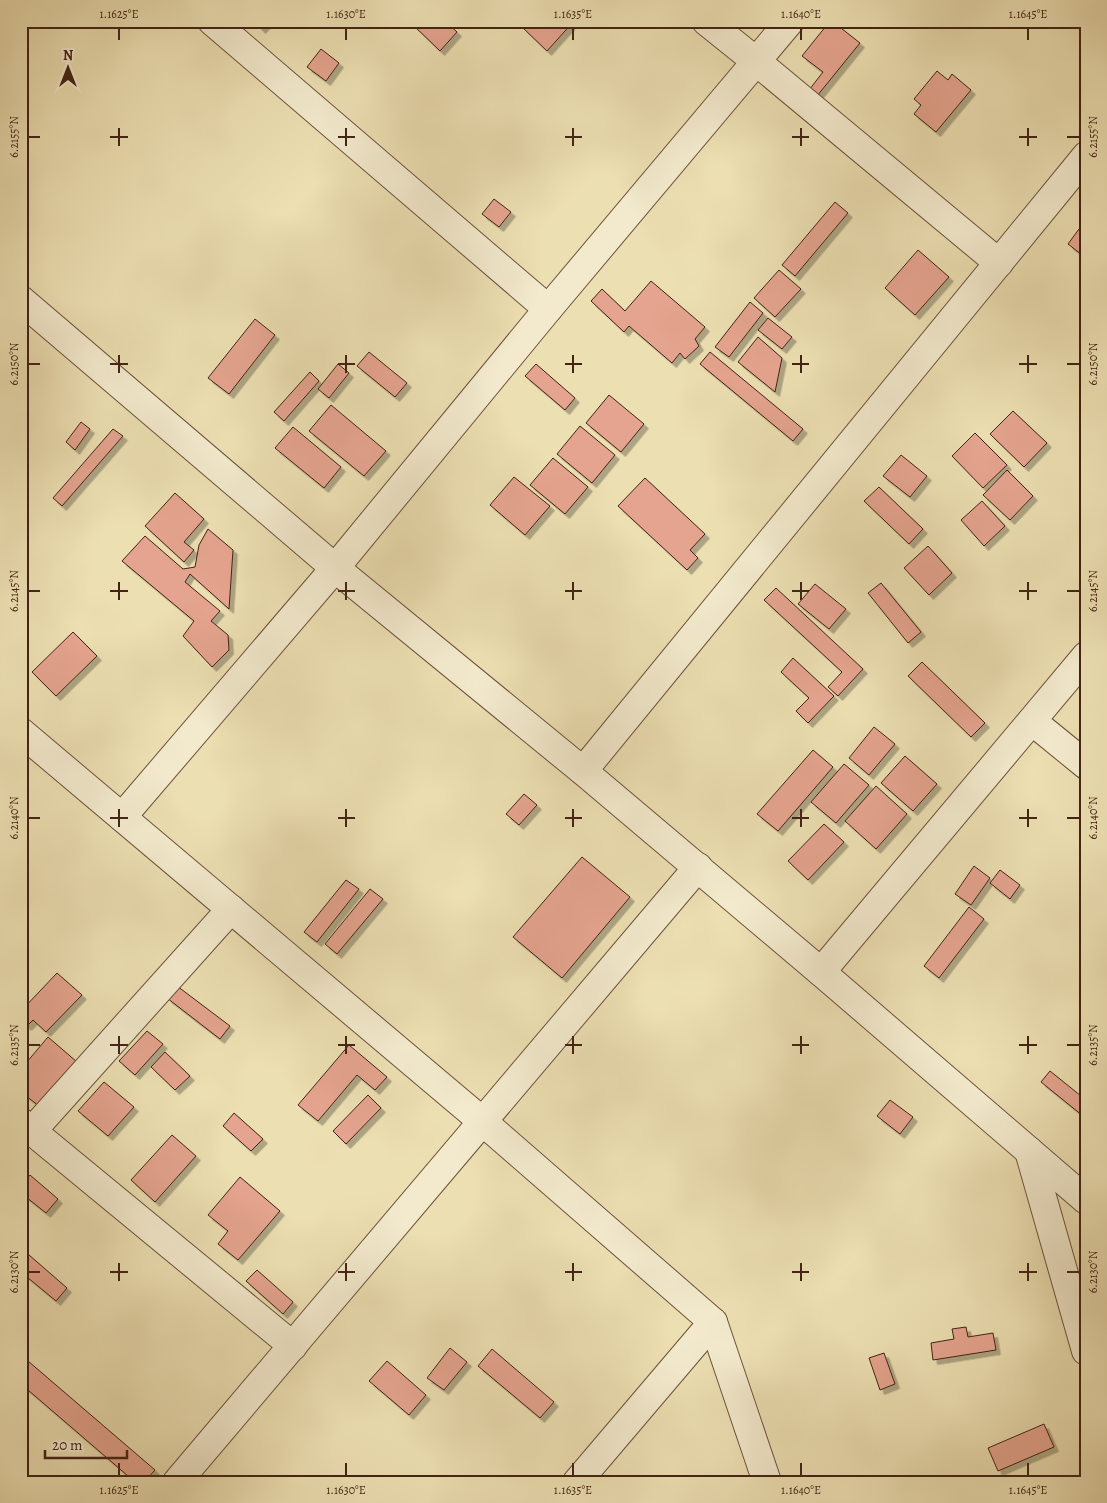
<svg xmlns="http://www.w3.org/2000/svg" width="1107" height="1503" font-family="Alegreya,serif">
<defs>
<filter id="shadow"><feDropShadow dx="4.5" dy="4.5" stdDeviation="0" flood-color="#0004"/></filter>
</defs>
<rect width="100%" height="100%" fill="#ecdfb2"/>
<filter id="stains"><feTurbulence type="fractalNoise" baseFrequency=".004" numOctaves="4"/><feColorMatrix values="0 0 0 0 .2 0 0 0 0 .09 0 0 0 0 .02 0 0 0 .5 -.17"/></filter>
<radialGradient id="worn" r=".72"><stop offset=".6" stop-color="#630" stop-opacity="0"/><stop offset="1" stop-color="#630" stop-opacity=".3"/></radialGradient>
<!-- building -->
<g fill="#e5a48f" stroke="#422314" filter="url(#shadow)">
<path d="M253,21H269L261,29Z"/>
<path d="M409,21H445L457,32L440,51Z"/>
<path d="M527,21H574L547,51L522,27Z"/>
<path d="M830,21H832L860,43L817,96L809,90L823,72L802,56Z"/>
<path d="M321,49L339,63L326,81L307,67Z"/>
<path d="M937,71L948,80L952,74L971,90L936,132L914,114L921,105L914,99Z"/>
<path d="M494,199L511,212L499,227L482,214Z"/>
<path d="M835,202L848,213L795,276L782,265Z"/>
<path d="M1079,229L1086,235V258L1068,244Z"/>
<path d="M918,250L949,277L915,315L885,288Z"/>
<path d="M779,270L801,289L775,317L754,298Z"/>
<path d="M651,281L705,327L695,339L699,346L685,359L680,353L672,363L629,326L624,332L591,301L602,289L625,311Z"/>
<path d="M750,302L763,313L729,357L715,347Z"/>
<path d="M768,318L792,337L782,349L758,330Z"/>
<path d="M255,319L275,335L229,394L208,378Z"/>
<path d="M758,337L782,358L775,392L738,362Z"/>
<path d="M369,352L407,383L395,397L357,366Z"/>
<path d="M710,352L803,429L793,441L700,364Z"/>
<path d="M338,364L349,373L329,398L318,389Z"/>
<path d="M536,364L575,398L565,410L525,376Z"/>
<path d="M310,372L319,381L284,421L274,412Z"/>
<path d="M609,395L644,424L621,452L586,423Z"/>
<path d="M331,405L386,451L364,476L309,431Z"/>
<path d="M1013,411L1047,443L1024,467L990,434Z"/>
<path d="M81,422L90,429L75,450L66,442Z"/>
<path d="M580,426L615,455L592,483L557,454Z"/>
<path d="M293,427L341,467L324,488L275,448Z"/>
<path d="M113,429L123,436L62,506L53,498Z"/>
<path d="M975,433L1007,465L983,488L952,456Z"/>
<path d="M901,455L927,476L910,497L883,476Z"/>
<path d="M553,458L588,487L565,514L530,485Z"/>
<path d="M1007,470L1033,496L1010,520L983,495Z"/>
<path d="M514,477L550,506L525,535L490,505Z"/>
<path d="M645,478L705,534L690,550L698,558L687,570L618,506Z"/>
<path d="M879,487L923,529L909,544L864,501Z"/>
<path d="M175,493L204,519L184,542L194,550L184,562L145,526Z"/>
<path d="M982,501L1005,526L984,546L961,520Z"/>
<path d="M208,529L233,550L229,609L190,574L185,582L220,611L211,621L228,635L229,650L212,667L183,636L194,621L122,561L145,536L183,569L195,567L199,545Z"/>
<path d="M928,546L952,573L929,595L904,568Z"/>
<path d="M881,583L921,632L908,643L868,593Z"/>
<path d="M815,584L846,609L829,629L798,604Z"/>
<path d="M776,588L863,669L838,696L828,687L842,672L764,600Z"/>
<path d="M73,632L97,656L56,696L32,672Z"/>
<path d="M793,658L834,696L808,723L796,711L809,698L781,672Z"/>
<path d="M922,662L985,723L971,737L908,676Z"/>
<path d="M874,727L895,744L869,775L849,758Z"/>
<path d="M813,750L833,767L778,831L757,814Z"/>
<path d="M905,756L937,784L913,811L881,783Z"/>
<path d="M844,764L869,785L836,823L811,802Z"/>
<path d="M876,786L907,814L876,849L845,821Z"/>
<path d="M524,794L537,805L519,825L506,814Z"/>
<path d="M824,824L844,842L808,880L788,861Z"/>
<path d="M582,857L630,897L562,978L513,937Z"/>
<path d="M974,866L990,878L971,905L955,894Z"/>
<path d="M1000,870L1020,885L1010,899L990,883Z"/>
<path d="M346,880L359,889L317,942L304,932Z"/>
<path d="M370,889L383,899L337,954L325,944Z"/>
<path d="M969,907L984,919L939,978L924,966Z"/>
<path d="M57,973L82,995L46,1032L33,1020L27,1026L21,1021V1011Z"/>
<path d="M177,986L230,1026L220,1039L167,998Z"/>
<path d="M147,1031L163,1044L135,1075L119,1061Z"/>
<path d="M48,1037L77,1062L39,1106L21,1092V1069Z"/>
<path d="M349,1045L387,1077L375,1090L357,1075L318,1121L298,1105Z"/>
<path d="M165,1052L190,1076L175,1090L151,1067Z"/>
<path d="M1050,1071L1086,1100V1113L1083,1116L1041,1082Z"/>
<path d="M104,1082L134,1107L108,1136L78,1111Z"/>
<path d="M368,1095L381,1108L346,1144L333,1131Z"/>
<path d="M890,1100L913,1117L900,1134L877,1116Z"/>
<path d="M234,1113L263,1139L251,1151L223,1126Z"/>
<path d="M172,1135L196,1156L155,1202L131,1180Z"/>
<path d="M30,1175L58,1199L46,1213L21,1193V1186Z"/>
<path d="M240,1177L280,1211L238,1260L218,1244L228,1231L208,1215Z"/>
<path d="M21,1248L67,1288L56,1301L21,1272Z"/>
<path d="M257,1270L293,1302L283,1314L246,1281Z"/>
<path d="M966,1327L968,1337L993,1333L996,1350L933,1360L931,1343L954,1339L952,1329Z"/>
<path d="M450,1348L467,1362L444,1390L427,1378Z"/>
<path d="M492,1349L554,1402L540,1418L478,1366Z"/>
<path d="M884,1353L895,1384L880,1390L869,1358Z"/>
<path d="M21,1355L155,1470L144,1482H135L21,1384Z"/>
<path d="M387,1361L426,1395L409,1415L369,1381Z"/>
<path d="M1044,1424L1054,1447L998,1471L988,1448Z"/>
</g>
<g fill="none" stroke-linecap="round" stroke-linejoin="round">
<!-- minor casing -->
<g stroke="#6c523c" stroke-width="30">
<g id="minor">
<path d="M212,21L548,309"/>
<path d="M706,21L757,62L999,263"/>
<path d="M21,300L335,568L583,771L821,972L1086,1200"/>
<path d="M1032,721L1086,765"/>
<path d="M21,732L482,1121L713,1322L767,1482"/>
<path d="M583,771L1086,156"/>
<path d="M122,817L335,568L548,309L790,21"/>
<path d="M821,972L1086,656"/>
<path d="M21,1122L293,1346"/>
<path d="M32,1131L231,909"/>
<path d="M1029,1151L1086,1351"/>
<path d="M177,1482L698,867"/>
<path d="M577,1482L713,1322"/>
</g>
</g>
<!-- minor -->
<use href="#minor" stroke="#f3eacd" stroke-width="28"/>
</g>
<!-- ticks -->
<path fill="none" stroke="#422314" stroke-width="2" d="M119,28V40M346,28V40M573,28V40M801,28V40M1028,28V40M119,128V146M346,128V146M573,128V146M801,128V146M1028,128V146M28,137H40M110,137H128M338,137H355M565,137H582M792,137H809M1019,137H1037M1067,137H1080M119,355V373M346,355V373M573,355V373M801,355V373M1028,355V373M28,364H40M110,364H128M338,364H355M565,364H582M792,364H809M1019,364H1037M1067,364H1080M119,582V600M346,582V600M573,582V600M801,582V600M1028,582V600M28,591H40M110,591H128M338,591H355M565,591H582M792,591H809M1019,591H1037M1067,591H1080M119,809V827M346,809V827M573,809V827M801,809V827M1028,809V827M28,818H40M110,818H128M338,818H355M565,818H582M792,818H809M1019,818H1037M1067,818H1080M119,1036V1054M346,1036V1054M573,1036V1054M801,1036V1054M1028,1036V1054M28,1045H40M110,1045H128M338,1045H355M565,1045H582M792,1045H809M1019,1045H1037M1067,1045H1080M119,1263V1281M346,1263V1281M573,1263V1281M801,1263V1281M1028,1263V1281M28,1272H40M110,1272H128M338,1272H355M565,1272H582M792,1272H809M1019,1272H1037M1067,1272H1080M119,1463V1476M346,1463V1476M573,1463V1476M801,1463V1476M1028,1463V1476"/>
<!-- margin -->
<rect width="1107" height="1503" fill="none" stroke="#ecdfb2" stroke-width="55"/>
<!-- north arrow -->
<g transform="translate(68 68)" stroke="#f3eacd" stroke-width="4" paint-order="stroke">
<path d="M0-4L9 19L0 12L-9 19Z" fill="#422314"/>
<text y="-8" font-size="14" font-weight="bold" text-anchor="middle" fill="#422314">N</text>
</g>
<!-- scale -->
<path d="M45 1450v8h82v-8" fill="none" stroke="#422314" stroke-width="2.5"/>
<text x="52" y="1450" font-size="15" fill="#422314" stroke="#f3eacd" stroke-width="4" paint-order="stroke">20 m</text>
<rect x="28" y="28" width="1052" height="1448" fill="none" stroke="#422314" stroke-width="2"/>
<g font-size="12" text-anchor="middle" fill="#422314">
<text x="119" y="18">1.1625°E</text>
<text x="346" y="18">1.1630°E</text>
<text x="573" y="18">1.1635°E</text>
<text x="801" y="18">1.1640°E</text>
<text x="1028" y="18">1.1645°E</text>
<text transform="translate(14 137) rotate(-90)" y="4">6.2155°N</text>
<text transform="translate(1093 137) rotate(-90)" y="4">6.2155°N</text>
<text transform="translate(14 364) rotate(-90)" y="4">6.2150°N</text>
<text transform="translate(1093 364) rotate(-90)" y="4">6.2150°N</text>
<text transform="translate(14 591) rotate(-90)" y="4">6.2145°N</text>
<text transform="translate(1093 591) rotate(-90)" y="4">6.2145°N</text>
<text transform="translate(14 818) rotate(-90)" y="4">6.2140°N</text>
<text transform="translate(1093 818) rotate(-90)" y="4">6.2140°N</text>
<text transform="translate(14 1045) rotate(-90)" y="4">6.2135°N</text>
<text transform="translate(1093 1045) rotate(-90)" y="4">6.2135°N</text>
<text transform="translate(14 1272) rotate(-90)" y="4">6.2130°N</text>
<text transform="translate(1093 1272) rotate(-90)" y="4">6.2130°N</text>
<text x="119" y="1494">1.1625°E</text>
<text x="346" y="1494">1.1630°E</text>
<text x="573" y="1494">1.1635°E</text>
<text x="801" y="1494">1.1640°E</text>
<text x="1028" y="1494">1.1645°E</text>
</g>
<rect width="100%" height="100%" filter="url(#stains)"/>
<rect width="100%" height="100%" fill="url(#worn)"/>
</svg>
